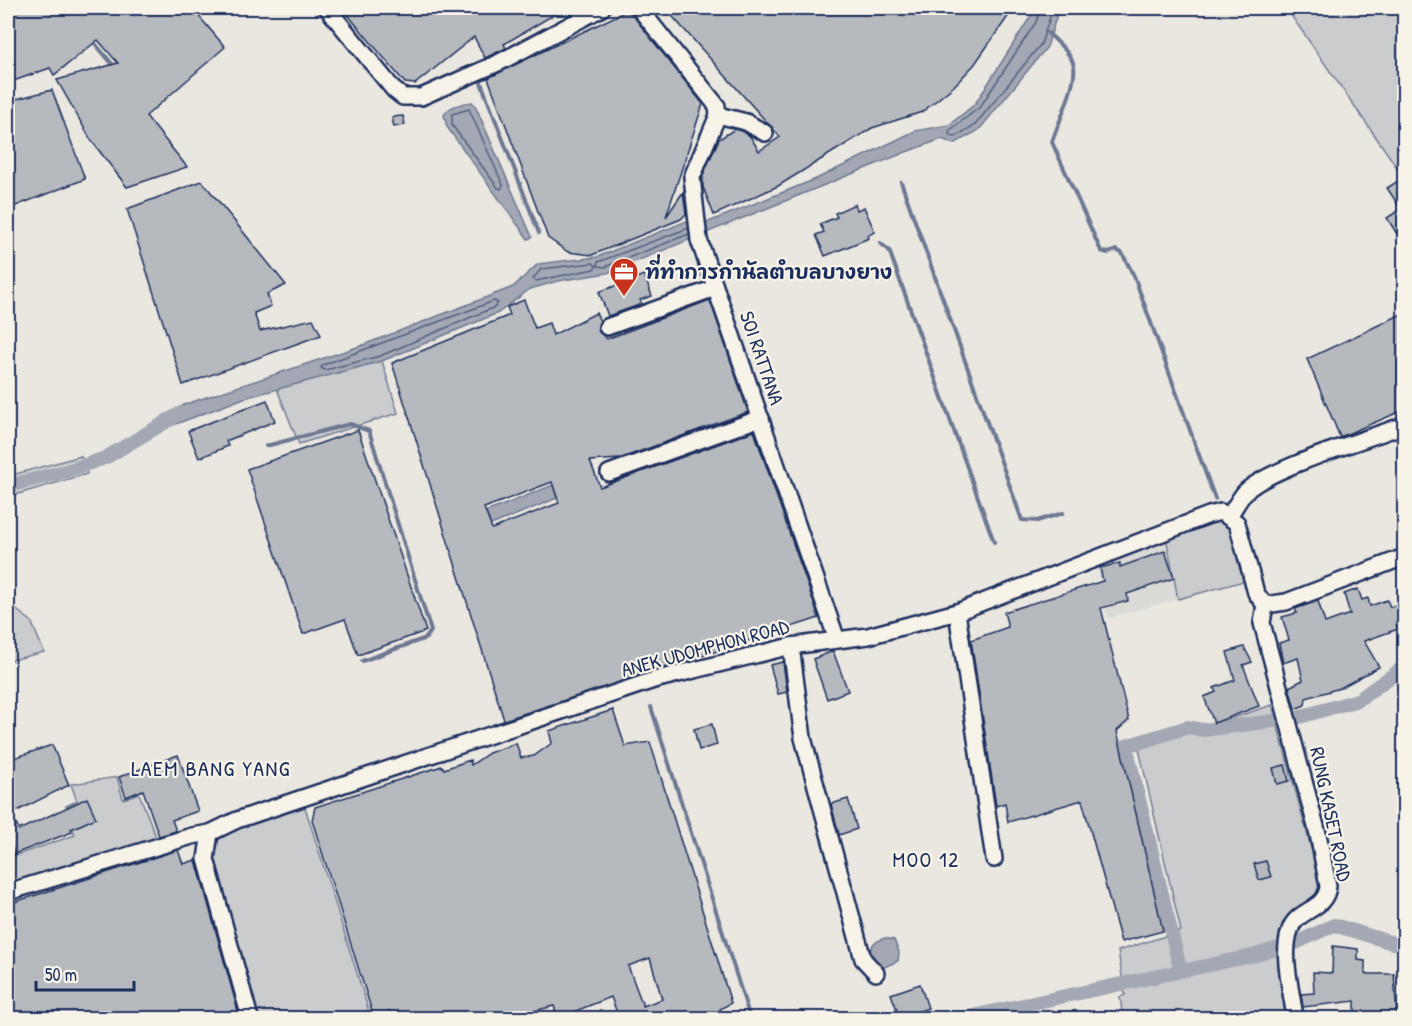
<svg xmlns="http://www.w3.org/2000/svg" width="1412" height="1026" font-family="'Patrick Hand','Playpen Sans Thai',sans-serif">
<rect width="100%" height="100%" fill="#eae7e0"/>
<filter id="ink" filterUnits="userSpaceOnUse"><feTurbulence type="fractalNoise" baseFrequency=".0167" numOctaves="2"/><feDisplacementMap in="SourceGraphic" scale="12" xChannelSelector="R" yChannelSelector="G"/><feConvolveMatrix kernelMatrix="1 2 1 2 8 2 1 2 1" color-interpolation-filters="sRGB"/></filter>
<g filter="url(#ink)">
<!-- built -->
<path fill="#dadad6" d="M1166,537L1178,599L1108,618L1096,565Z"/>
<!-- green -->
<g fill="#cbcccd" stroke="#737e96" stroke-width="1.5">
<path d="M1286,8H1404V179L1394,163Z"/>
<path d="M382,361L398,413L299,444L277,389Z"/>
<path d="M81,456L87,474L8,497V476Z"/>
<path d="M1213,519C1239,525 1239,558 1244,581L1178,599L1166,537Z"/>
<path d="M10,605L31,621L44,652L8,661Z"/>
<path d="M1272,705L1323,892C1309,902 1289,913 1281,929C1273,948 1286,997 1289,1018H1123L1120,997L1125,995L1118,951L1181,931L1139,749Z"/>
<path d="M117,777L123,799L139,793L158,842L8,889V858L75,835L66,806L77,801L71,784Z"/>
<path d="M305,807L371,1018H259L215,870L213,846C226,826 281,815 305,807Z"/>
</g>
<!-- water -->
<g fill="#a3a8b4" stroke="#6d7892" stroke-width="1.5">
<path d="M1036,8H1059L1047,47L979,130L954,144L942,139L906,152L607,273L558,281L530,289L498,313L382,361L244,398L168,427L163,416L186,404L363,345L513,287L538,264L597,257L687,221L706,223L816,179L915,131L949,125L975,104Z"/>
<path d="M472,102L475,105L532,237L528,239L447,127L444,115C450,105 460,104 472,102Z"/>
<path d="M553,485L557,498L491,525L486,512Z"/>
<path d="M884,938L894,940L899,952L898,961L880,969L870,950L874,943Z"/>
</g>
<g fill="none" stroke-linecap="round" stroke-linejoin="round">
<!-- shore -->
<g stroke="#515f80" stroke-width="1.5">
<path d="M1041,8L1036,22L980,107L949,131L950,136L955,137L975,125L1041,44L1053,8"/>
<path d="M469,109L503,185L501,189L498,188L452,125V114Z"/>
<path d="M689,228L598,262L597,266L605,267L689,234"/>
<path d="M593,263L596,266L594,269L536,281L533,279L541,269Z"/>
<path d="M494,301L498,303L495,307L380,356L325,370L321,368L323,365Z"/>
</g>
<!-- stream -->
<g stroke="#6d7892" stroke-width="4">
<path d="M1048,33C1057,42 1071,53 1074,66C1077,84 1058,123 1052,142L1101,251L1108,253L1116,250L1122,253L1134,276L1215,499"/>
<path d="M92,40L114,66"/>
<path d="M480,80L539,233"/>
<path d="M901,182L1022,520L1037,521L1063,513"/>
<path d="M880,243L889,250L994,542"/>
<path d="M266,446L350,424L369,431L431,631L426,638L362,661"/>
<path d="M651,707L750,1018"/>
</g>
<!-- canal -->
<g stroke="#a3a8b4" stroke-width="14">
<path d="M8,486L67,471L105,458L181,413"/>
<path d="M1180,968L1126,746L1188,727L1203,730L1296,718L1358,700L1404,667"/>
<path d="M963,1018L1256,955L1298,942L1334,925L1393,943H1404"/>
</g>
</g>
<!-- building -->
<g fill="#b6babf" stroke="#1b2f5e" stroke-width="1.5" fill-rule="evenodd">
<path d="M8,8H192L225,47L146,116L187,167L127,187L91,140L57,80L118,63L98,40L54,75L50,68L8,83Z"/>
<path d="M342,8H565L504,44L506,48L485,58L474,37L415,84L405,83Z"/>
<path d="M665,8H1014L974,65L954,86L922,112L872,128L778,186L714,215L703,187V175L719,139L735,129L742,131L750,136L759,151L780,137Z"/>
<path d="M624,12L631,13L703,104L666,217L683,192L686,214L681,219L592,255L568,252L548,238L488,78Z"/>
<path d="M52,90L85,179L8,209V101Z"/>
<path d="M403,116L405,125L394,127L392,117Z"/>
<path d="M202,181L286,285L267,294L271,306L254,313L260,331L313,319L321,335L183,385L127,209Z"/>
<path d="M1398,181L1404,191V230L1397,234L1387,218L1401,209L1387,188Z"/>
<path d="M855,204L857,210L864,207L875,232L868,235L869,238L825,256L816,235L824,232L820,224L837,217L835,213Z"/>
<path d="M644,275L652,296L640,300L642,304L608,316L599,292Z"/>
<path d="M524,300L535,328L549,323L553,335L596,313L600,321L598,331L607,339L710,300L748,412L619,459L590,461L600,487L754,431L819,618L504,720L392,363L510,315L507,307ZM552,482L559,503L492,529L484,508Z"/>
<path d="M1404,313V410L1340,437L1307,359Z"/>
<path d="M267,400L275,421L226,441L228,446L199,458L188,431Z"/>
<path d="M358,430L426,631L358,655L345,619L303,634L247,469Z"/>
<path d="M1165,551L1174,578L1127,594L1128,601L1101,608L1129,720L1117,731L1163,931L1121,942L1082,800L1008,822L1005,803L996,806L971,640L1008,627L1004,612L1103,581L1100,568L1120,563V567Z"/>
<path d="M1358,589L1362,600L1368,598L1370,606L1387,600L1390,607L1402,603L1404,620L1396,623L1398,629L1364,641L1379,667L1340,688L1306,698L1305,705L1295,709L1289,687L1303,680L1298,658L1283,663L1279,643L1289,640L1282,617L1297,613L1295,609L1318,601L1325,623L1350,614L1344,594Z"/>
<path d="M1244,647L1252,662L1243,665L1259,706L1214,723L1204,697L1216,692L1214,688L1235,680L1227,652Z"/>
<path d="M833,651L848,691L827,699L813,659Z"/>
<path d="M783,662L787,692L778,694L770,665Z"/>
<path d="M613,710L625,746L650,742L731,1003L720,1009L723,1018H668L666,1012L648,1018H619L611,997L558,1018L554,1006L506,1018H374L312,820L315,807L442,766L444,769L470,760L471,765L489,753L516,743L521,758L534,756L552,743L549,731ZM650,958L662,999L643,1006L628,966Z"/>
<path d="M712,724L717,745L699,750L694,729Z"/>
<path d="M52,745L69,785L11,814L19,830L87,798L96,818L71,829L72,832L14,854L8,834V760Z"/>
<path d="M178,755L198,811L172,820L176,831L159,836L143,790L126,797L119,777Z"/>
<path d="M1285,765L1289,781L1277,784L1273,768Z"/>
<path d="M848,799L857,829L839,835L831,804Z"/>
<path d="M178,850L183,864L196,860L240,1018H8V904Z"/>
<path d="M1266,861L1271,877L1259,880L1254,864Z"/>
<path d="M1333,946L1358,949V960L1365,961V974H1394L1397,1018H1355V1001L1303,1007L1301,994L1314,993L1313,972L1332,973Z"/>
<path d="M920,984L928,1008L900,1018L891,994Z"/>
</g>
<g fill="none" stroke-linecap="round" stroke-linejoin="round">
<!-- minor casing -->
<g stroke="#1b2f5e" stroke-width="20">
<g id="minor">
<path d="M327,8L394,90L403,97H421L498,63L602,8"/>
<path d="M639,8L717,106L718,115L692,177L699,240L837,640"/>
<path d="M718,115L746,122L765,133"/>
<path d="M607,327L715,288"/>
<path d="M609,473L761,418"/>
<path d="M1229,516C1234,509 1239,499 1245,492C1269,468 1368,439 1404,425"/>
<path d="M1265,605L1262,623L1318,834L1328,886C1326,911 1296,909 1290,930C1281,956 1292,992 1295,1018"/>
<path d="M957,612L994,859"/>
<path d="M791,646L803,738L863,959L876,973"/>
<path d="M8,892L192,836L210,833"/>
<path d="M250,1018L206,859L210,833L237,820L654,680L791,646L868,636L957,612L1209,515L1221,512L1237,523L1256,593L1265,605L1286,602L1404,557"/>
</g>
</g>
<!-- minor -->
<use href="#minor" stroke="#f7f3e8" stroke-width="15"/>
</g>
</g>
<!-- icons -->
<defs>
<g id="office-pin" transform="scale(1.5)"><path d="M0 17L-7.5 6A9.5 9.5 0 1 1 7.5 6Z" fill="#c8321e" stroke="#f7f3e8"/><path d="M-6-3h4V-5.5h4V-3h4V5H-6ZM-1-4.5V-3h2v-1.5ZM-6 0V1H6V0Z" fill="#fff"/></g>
</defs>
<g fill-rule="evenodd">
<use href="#office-pin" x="624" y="272"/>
</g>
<g text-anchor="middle" stroke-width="4.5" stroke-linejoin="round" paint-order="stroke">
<!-- poi labels -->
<g font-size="20" font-weight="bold" fill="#1b2f5e" stroke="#f7f3e8" text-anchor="start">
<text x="645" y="279">ที่ทำการกำนัลตำบลบางยาง</text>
</g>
<!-- street labels -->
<g font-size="20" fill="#1b2f5e" stroke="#f7f3e8">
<text transform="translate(762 358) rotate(71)" y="7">SOI RATTANA</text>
<text transform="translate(705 648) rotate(-15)" y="7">ANEK UDOMPHON ROAD</text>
<text transform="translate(1331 814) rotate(78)" y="7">RUNG KASET ROAD</text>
</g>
<!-- neighbourhood labels -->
<g font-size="21" letter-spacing="1.5" fill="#1b2f5e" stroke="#f7f3e8">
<text x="926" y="867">MOO 12</text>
</g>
<!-- quarter labels -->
<g font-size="22" letter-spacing="1.5" fill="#1b2f5e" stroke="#f7f3e8">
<text x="211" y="776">LAEM BANG YANG</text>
</g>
</g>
<!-- margin -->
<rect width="1412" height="1026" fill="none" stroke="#f7f3e8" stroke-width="30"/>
<rect x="15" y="15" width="1382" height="996" fill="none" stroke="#1b2f5e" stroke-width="2" filter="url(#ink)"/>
<!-- scale -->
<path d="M36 981v9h98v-9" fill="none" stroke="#1b2f5e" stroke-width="3"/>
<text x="45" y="981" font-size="18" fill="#1b2f5e" stroke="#f7f3e8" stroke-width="4.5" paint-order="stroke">50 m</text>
</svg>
